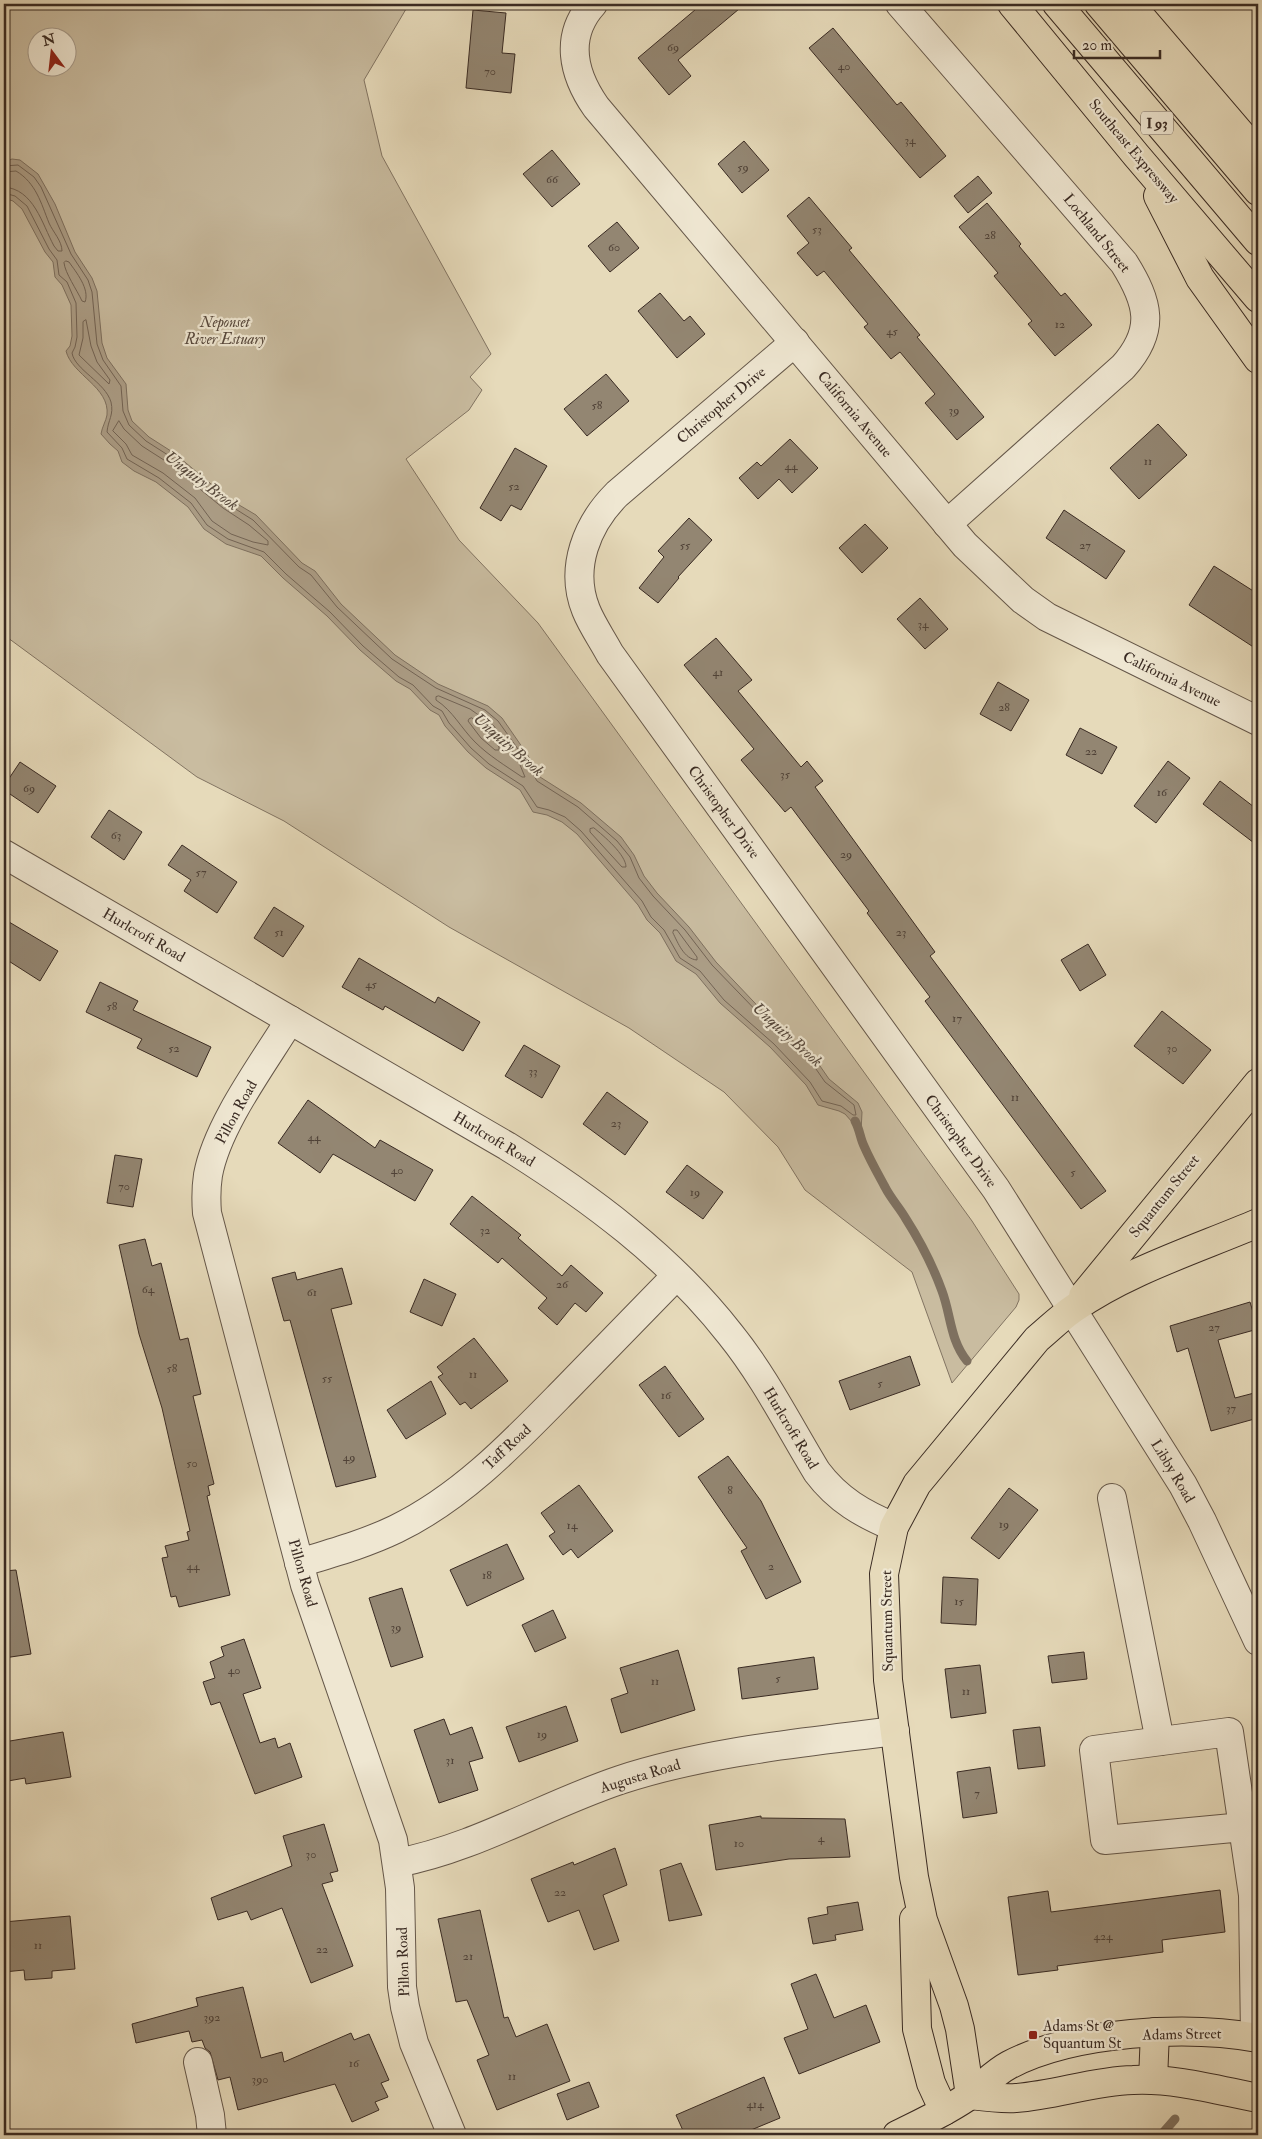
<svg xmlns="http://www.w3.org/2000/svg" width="1262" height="2139" font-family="'IM FELL Double Pica',serif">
<rect width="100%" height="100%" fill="#e6daba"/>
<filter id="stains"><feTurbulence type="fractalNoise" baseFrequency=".004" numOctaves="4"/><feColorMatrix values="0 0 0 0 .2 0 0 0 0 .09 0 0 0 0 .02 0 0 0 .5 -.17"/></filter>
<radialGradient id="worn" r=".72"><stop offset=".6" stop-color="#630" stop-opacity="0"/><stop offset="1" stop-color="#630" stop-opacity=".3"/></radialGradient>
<!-- green -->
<path fill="#c9bca0" stroke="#827462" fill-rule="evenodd" d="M4,4H409L364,80L382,156L491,354L470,377L482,390L469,410L406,459L459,540L538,623L972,1221L1019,1294V1300L1016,1307L952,1383L912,1272L805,1190L778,1147L724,1092L629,1028L449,927L284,821L197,777L4,635ZM38,38H68V68H38Z"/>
<!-- water -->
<path fill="#ac9e87" stroke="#7e705f" d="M12,159L20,160L38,174L55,204L75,252L92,278L97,291L102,343L107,358L126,384L128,410L132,421L149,437L174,453L229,499L256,515L302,563L315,571L341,604L395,655L438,684L488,706L502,718L527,754L540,777L581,803L621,837L634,855L644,876L657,893L689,927L716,962L771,1020L820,1066L829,1079L858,1103L862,1112L861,1132L845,1114L839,1111L818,1105L806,1085L770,1047L720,1003L696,974L676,961L660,933L647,920L638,905L577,834L562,822L547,815L533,812L520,790L486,768L468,752L445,726L439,715L430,710L410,689L396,681L360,650L327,616L283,578L261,556L226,544L204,529L188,507L156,482L134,471L122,462L118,451L110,444L101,434C102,427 106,421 107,415C110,387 72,375 66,351L70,346L72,336L71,305L62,285L55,277L53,262L45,252L22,209L13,201L4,198V162Z"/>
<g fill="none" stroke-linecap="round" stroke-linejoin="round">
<!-- shore -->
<g stroke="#736455" stroke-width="1">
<path d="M4,166L18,165L34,177L41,187L71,254L88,280L92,292L97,344L103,360L121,386L123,411L129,425L146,441L171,457L226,503L253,520L299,567L311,575L337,607L392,659L436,688L485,710L498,721L523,756L537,781L578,807L617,841L630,857L639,878L653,896L685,930L712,965L768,1023L816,1069L825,1082L854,1105L856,1115H853L841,1106L822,1101L810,1082L774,1044L724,1000L700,971L680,958L664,930L651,917L642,901L581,831L565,817L549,810L537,807L523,786L489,764L471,748L449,723L442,711L433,706L413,685L399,677L363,646L330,612L286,574L264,552L228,539L207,525L191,503L159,478L127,459L122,448L107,432C108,420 114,415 111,402C105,382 75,370 72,353L75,347L77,337L76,303L67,282L59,275L57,260L49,249L27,206L15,196L4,193"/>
<path d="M4,172L16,171C36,183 41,203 49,223C53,232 62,241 62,251H58L54,246C42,224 34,189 4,187"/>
<path d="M66,261L69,262C76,272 90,289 85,302L82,301C77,290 65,273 64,263Z"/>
<path d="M86,320L91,346L97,362L110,380L109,384L79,355L83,338V322Z"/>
<path d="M119,421L124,429L142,446L167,462L223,508L249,525L268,541V545L253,542L231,534L212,521L195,498L163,473L132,455L126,444L113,431Z"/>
<path d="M439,696L470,709L494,726L518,760L525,777H522C506,766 489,756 475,742C461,728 453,711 436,700V697Z"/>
<path d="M472,718L488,731L499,747V750H495L481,738L468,721L469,719Z"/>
<path d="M594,828C604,836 626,855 626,867H622L590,832V829Z"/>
<path d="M674,930H677L697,957V960C684,959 678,943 673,933Z"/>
</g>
<!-- stream -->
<g stroke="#7e705f" stroke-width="9">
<path d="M855,1121C860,1130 860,1138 864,1146C870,1160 878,1174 885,1187C891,1199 900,1208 906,1219C920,1241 933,1266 942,1291C951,1315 950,1340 967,1361"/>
<path d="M1161,2135L1175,2119"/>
</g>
</g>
<!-- building -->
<g fill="#938672" stroke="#3a2b23">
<path d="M702,4H745L678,60L691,76L669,95L638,58Z"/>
<path d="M473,10L506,13L502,53L515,54L511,93L466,88Z"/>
<path d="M833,28L897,105L901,102L946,156L920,178L809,48Z"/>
<path d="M744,141L769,170L742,193L718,164Z"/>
<path d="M552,150L580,184L552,207L523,174Z"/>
<path d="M978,176L992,193L968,213L954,196Z"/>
<path d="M809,197L852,248L849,250L920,335L917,337L984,417L957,440L925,403L935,394L900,352L891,359L864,327L868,324L824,271L817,276L797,253L809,243L787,216Z"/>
<path d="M987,203L1021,244L1019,246L1061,296L1065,293L1092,325L1055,356L1028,324L1032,321L994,276L998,273L959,227Z"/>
<path d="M617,222L639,248L610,272L588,246Z"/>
<path d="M660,293L684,321L690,316L705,334L677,358L638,311Z"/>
<path d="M606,374L629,401L587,436L564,409Z"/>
<path d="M1158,424L1187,455L1139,499L1110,468Z"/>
<path d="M790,439L818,468L792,493L779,479L758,499L739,478L757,462L761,466Z"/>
<path d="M515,448L547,466L521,510L511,505L501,521L480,508Z"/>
<path d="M1064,510L1125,551L1106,579L1046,538Z"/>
<path d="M689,518L712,540L678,577L679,578L658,603L639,588L664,557L658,551Z"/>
<path d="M865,524L888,548L862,573L839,548Z"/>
<path d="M1214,566L1258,594V650L1189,605Z"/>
<path d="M920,598L948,629L925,649L897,619Z"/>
<path d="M716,638L752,680L738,691L801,767L807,761L823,781L815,787L935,952L930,956L1106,1191L1081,1209L925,1001L930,997L867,913L869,911L791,807L785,812L741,760L754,749L684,665Z"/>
<path d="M998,682L1029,700L1011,731L980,714Z"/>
<path d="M1080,728L1117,747L1102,774L1066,755Z"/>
<path d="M1168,761L1190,778L1156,823L1134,806Z"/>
<path d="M20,762L56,786L38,813L4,790V786Z"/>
<path d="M1220,781L1258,810V846L1203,804Z"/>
<path d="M109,810L142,832L124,860L91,837Z"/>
<path d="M182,845L237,882L217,913L184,891L191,880L168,865Z"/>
<path d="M274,907L304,926L283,957L254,938Z"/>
<path d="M4,919L58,951L40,981L4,958Z"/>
<path d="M1088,944L1106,975L1080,991L1061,960Z"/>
<path d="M359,958L435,1003L438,997L480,1022L463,1051L385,1006L383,1010L342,987Z"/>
<path d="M100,982L138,1001L133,1010L211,1047L197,1077L137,1048L142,1039L86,1012Z"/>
<path d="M1162,1011L1211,1050L1183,1084L1134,1046Z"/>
<path d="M524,1045L560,1066L542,1098L505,1076Z"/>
<path d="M607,1092L648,1122L625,1155L583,1124Z"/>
<path d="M308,1100L375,1148L380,1140L433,1170L415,1201L333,1154L320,1173L278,1143Z"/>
<path d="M115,1155L142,1159L133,1207L107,1203Z"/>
<path d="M687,1165L723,1192L703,1219L666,1192Z"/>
<path d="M472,1196L521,1235L518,1238L562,1276L571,1265L603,1293L586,1312L575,1303L557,1325L538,1308L547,1298L502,1258L498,1263L450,1224Z"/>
<path d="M145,1239L152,1266L161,1263L180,1340L188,1338L201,1394L193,1396L214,1484L208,1486L210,1495L207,1496L230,1595L179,1607L176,1596L171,1597L162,1558L168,1557L165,1546L189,1540L187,1532L190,1531L162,1408L139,1334L119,1245Z"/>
<path d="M342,1268L352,1304L331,1309L376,1477L336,1487L290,1320L284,1321L272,1278L295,1272L297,1280Z"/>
<path d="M424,1279L456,1294L442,1326L410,1312Z"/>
<path d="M1250,1302L1258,1329L1218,1340L1235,1398L1258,1392V1418L1211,1431L1188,1348L1177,1352L1170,1326Z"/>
<path d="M474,1338L508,1381L471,1409L465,1402L460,1405L438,1377L443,1374L437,1367Z"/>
<path d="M910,1356L920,1385L850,1410L839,1381Z"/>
<path d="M665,1366L704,1419L679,1437L639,1385Z"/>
<path d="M431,1381L446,1414L406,1439L387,1410Z"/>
<path d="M728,1456L761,1501L801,1582L766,1599L741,1551L747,1548L698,1477Z"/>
<path d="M579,1485L613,1531L578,1558L571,1549L563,1555L549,1536L555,1532L541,1513Z"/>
<path d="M1009,1488L1038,1510L999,1559L971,1538Z"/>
<path d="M507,1544L524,1579L467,1606L450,1570Z"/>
<path d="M16,1570L31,1654L4,1658V1571Z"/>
<path d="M943,1577L978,1579L976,1625L941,1623Z"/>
<path d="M402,1588L423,1657L391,1667L369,1598Z"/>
<path d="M553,1610L566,1638L535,1652L522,1625Z"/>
<path d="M244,1639L261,1688L243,1694L260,1743L275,1738L278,1748L290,1743L302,1777L255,1794L220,1702L211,1705L203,1682L215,1678L210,1662L224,1656L221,1647Z"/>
<path d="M678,1650L695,1710L621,1733L611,1699L628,1693L620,1668Z"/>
<path d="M1084,1652L1087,1679L1052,1683L1048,1656Z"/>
<path d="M814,1657L818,1689L742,1699L738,1668Z"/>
<path d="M980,1665L986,1713L951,1718L945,1669Z"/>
<path d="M566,1706L578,1741L519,1762L506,1727Z"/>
<path d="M444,1719L450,1735L472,1727L483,1758L469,1762L478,1790L439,1803L414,1730Z"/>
<path d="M1040,1727L1045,1766L1018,1769L1013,1730Z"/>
<path d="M63,1732L71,1777L26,1784L25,1778L8,1781L4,1742Z"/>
<path d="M990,1767L997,1813L963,1818L957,1772Z"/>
<path d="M761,1816V1818L845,1819L850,1857L789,1859L716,1870L709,1825Z"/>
<path d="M324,1824L338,1871L330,1873L333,1881L322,1884L353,1966L311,1983L282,1908L251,1920L247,1911L218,1920L211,1898L292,1866L283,1836Z"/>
<path d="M615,1848L627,1885L603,1895L619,1941L594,1950L579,1910L548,1922L531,1879L573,1862L574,1865Z"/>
<path d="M681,1863L702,1915L669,1921L660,1870Z"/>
<path d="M1220,1890L1225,1932L1162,1940L1163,1952L1057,1966L1058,1970L1018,1975L1008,1897L1048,1891L1051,1912Z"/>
<path d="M858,1902L863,1930L835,1935L836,1940L813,1944L808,1918L828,1914L827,1907Z"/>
<path d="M480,1910L504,2018L508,2017L516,2037L547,2024L570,2081L497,2110L477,2060L489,2055L467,2000L456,2002L438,1919Z"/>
<path d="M70,1916L75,1969L52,1971V1978L25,1980L24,1970L4,1972V1922Z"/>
<path d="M816,1974L834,2018L866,2005L880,2042L799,2074L784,2038L808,2029L791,1984Z"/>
<path d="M243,1987L261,2058L282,2052L284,2062L351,2033L354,2040L369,2034L389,2080L381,2083L388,2097L375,2102L379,2110L352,2122L335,2084L238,2110L230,2077L218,2080L210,2052L205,2048L202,2040L192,2042L189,2031L136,2043L132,2024L198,2006L196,1998Z"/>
<path d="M764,2077L780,2118L739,2135H685L676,2115Z"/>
<path d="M589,2082L599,2107L567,2120L557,2094Z"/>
</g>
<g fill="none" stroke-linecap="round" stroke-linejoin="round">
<!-- minor casing -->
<g stroke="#655749" stroke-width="30">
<g id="minor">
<path d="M593,4C564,36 573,74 596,107L965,545L1023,600L1047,617L1258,721"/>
<path d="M900,4L1124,263C1149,303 1156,330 1123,367L947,524"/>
<path d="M795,342L617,494C587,524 569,568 586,610C592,625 602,639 610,654L996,1189L1183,1485L1202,1521L1258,1641"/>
<path d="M4,854L507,1146C589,1197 670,1257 730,1334C764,1376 789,1426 817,1472C838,1500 863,1514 894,1527"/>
<path d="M290,1020C263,1064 217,1125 208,1175C206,1188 206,1200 207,1213L305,1585L393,1840L400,1888L402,1987L405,2007L414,2043L452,2135"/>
<path d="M1112,1498L1160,1741"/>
<path d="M299,1563C332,1553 365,1544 396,1529C462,1497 514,1442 565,1390C602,1352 639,1314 676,1276"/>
<path d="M1243,1827L1105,1840L1094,1750L1229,1732L1253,1895L1255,2037"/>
<path d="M397,1863C476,1848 545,1805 620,1780C709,1751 802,1743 895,1731"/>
<path d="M198,2062L210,2115L212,2135"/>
</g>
</g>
<!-- major casing -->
<g stroke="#3a2b23" stroke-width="30">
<g id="major">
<path d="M1083,1296L1258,1083"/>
<path d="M914,1919L917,2029L931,2083L944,2111"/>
<path d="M1153,2080L1155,2032"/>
<path d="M970,2095L960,2029L954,2006L923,1920L914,1877L888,1680L884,1574L894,1527L917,1484L1037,1339C1049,1329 1060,1318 1073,1309C1127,1271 1197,1249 1258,1223"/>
<path d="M970,2095C986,2097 1001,2099 1016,2098C1056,2095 1093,2081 1133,2080C1175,2078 1217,2090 1258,2098"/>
<path d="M897,2135C921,2123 948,2111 970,2095C984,2085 994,2073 1009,2065C1074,2031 1187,2025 1258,2038"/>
</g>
</g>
<!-- highway casing -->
<g stroke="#3a2b23" stroke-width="30">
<g id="highway">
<path d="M1012,4L1136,155L1258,298"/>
<path d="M1057,4L1258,241"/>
<path d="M1099,4L1258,191"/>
<path d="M1130,4L1258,154"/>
<path d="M1158,196L1200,278L1258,359"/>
</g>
</g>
<!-- minor -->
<use href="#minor" stroke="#efe7d2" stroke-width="28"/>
<!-- major -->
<use href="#major" stroke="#e6daba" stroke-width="28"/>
<!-- highway -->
<use href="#highway" stroke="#e6daba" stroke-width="28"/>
</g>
<!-- markers -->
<rect fill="#8f2418" stroke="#efe7d2" stroke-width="2" x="1028" y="2030" width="10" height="10" rx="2.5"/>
<g text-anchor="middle" stroke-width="4.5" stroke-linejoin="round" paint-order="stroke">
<!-- number labels -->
<g font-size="12" fill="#504237">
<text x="673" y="51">69</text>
<text x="844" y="70">40</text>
<text x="490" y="75">70</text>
<text x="910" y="144">34</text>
<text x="743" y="171">59</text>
<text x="552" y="183">66</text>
<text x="817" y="233">53</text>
<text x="990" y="239">28</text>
<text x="614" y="251">60</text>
<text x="1060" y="328">12</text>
<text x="892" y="335">45</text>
<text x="597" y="409">58</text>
<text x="954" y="414">39</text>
<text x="1148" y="465">11</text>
<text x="791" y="470">44</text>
<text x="514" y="490">52</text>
<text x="685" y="549">55</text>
<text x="1085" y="549">27</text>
<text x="923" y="628">34</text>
<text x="718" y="676">41</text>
<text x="1004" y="711">28</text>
<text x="1091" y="755">22</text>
<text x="785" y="778">35</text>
<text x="29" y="792">69</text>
<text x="1162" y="796">16</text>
<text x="116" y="839">63</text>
<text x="846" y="858">29</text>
<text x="201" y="876">57</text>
<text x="279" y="936">51</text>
<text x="901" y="936">23</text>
<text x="371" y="988">45</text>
<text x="112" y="1010">58</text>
<text x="957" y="1022">17</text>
<text x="174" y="1052">52</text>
<text x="1172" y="1052">30</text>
<text x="533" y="1075">33</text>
<text x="1015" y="1101">11</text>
<text x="616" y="1127">23</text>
<text x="314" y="1141">44</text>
<text x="397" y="1174">40</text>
<text x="1073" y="1176">5</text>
<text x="124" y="1190">70</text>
<text x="695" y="1196">19</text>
<text x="485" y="1234">32</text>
<text x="562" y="1288">26</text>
<text x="148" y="1293">64</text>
<text x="312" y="1296">61</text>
<text x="1214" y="1331">27</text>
<text x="172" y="1372">58</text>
<text x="473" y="1378">11</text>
<text x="327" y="1382">55</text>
<text x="880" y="1387">5</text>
<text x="666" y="1399">16</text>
<text x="1231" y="1412">37</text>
<text x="349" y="1461">49</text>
<text x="192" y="1467">50</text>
<text x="730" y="1494">8</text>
<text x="1004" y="1528">19</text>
<text x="572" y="1529">14</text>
<text x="193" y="1570">44</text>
<text x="771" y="1570">2</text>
<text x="487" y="1579">18</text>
<text x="959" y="1605">15</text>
<text x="396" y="1631">39</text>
<text x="234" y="1674">40</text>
<text x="778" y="1682">5</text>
<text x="655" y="1685">11</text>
<text x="966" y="1695">11</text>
<text x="542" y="1738">19</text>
<text x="450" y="1764">31</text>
<text x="977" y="1797">7</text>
<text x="821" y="1842">4</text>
<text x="739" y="1847">10</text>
<text x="311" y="1858">30</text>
<text x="560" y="1896">22</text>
<text x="1103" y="1940">424</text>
<text x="38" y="1949">11</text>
<text x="322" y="1953">22</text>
<text x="468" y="1960">21</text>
<text x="212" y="2021">392</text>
<text x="354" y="2067">16</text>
<text x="512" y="2080">11</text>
<text x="260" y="2083">390</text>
<text x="755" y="2108">414</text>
</g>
<!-- shield labels -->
<rect fill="#efe7d2" stroke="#706358" stroke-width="1" x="1141" y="111.5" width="32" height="23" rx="4"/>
<g font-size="14" font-weight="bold" fill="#3a2b23">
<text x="1157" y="128">I 93</text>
</g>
<!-- street labels -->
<g font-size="15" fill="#3a2b23" stroke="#efe7d2">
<text transform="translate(1134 151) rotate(50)" y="5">Southeast Expressway</text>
<text transform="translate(1097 233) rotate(51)" y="5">Lochland Street</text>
<text transform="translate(721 405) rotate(-40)" y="5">Christopher Drive</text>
<text transform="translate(855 414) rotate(50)" y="5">California Avenue</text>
<text transform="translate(1172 679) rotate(26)" y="5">California Avenue</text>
<text transform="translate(724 812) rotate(54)" y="5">Christopher Drive</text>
<text transform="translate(144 935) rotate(30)" y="5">Hurlcroft Road</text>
<text transform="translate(236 1112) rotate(-61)" y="5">Pillon Road</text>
<text transform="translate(494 1139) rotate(31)" y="5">Hurlcroft Road</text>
<text transform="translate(961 1141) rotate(54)" y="5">Christopher Drive</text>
<text transform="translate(1164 1196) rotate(-51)" y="5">Squantum Street</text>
<text transform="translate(791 1428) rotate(59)" y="5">Hurlcroft Road</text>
<text transform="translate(507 1447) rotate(-43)" y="5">Taff Road</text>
<text transform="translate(1173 1471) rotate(59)" y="5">Libby Road</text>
<text transform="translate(303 1573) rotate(74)" y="5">Pillon Road</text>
<text transform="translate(887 1621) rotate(-91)" y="5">Squantum Street</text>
<text transform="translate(640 1776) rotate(-17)" y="5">Augusta Road</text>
<text transform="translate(403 1962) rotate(-92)" y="5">Pillon Road</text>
<text transform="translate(1182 2034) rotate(-1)" y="5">Adams Street</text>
</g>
<!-- park labels -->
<g font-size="15" font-style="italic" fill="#57483c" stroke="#efe7d2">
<text x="225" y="327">Neponset<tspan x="225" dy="17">River Estuary</tspan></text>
</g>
<!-- poi labels -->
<g font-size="15" fill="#3a2b23" stroke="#efe7d2" text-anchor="start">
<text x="1043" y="2031">Adams St @<tspan x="1043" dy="17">Squantum St</tspan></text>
</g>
<!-- water labels -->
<g font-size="16" font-style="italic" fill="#56483c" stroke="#efe7d2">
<text transform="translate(202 480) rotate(37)" y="6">Unquity Brook</text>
<text transform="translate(509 744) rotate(41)" y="6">Unquity Brook</text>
<text transform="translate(788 1034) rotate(42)" y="6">Unquity Brook</text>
</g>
</g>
<!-- margin -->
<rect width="1262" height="2139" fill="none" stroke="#e6daba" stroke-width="20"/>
<rect x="5" y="5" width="1252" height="2129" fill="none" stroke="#3a2b23" stroke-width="2.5"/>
<rect x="10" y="10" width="1242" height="2119" fill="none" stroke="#3a2b23"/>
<!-- north arrow -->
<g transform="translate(52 52) rotate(345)"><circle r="24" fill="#efe7d2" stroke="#a79c8c"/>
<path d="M0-4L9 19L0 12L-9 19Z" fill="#8f2418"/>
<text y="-8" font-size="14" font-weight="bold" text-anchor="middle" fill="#3a2b23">N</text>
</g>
<!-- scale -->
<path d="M1074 50v8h86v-8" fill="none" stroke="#3a2b23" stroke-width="2.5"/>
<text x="1082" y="50" font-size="15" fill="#3a2b23" stroke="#efe7d2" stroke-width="4" paint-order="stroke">20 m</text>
<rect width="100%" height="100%" filter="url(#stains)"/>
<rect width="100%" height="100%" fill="url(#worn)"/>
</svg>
